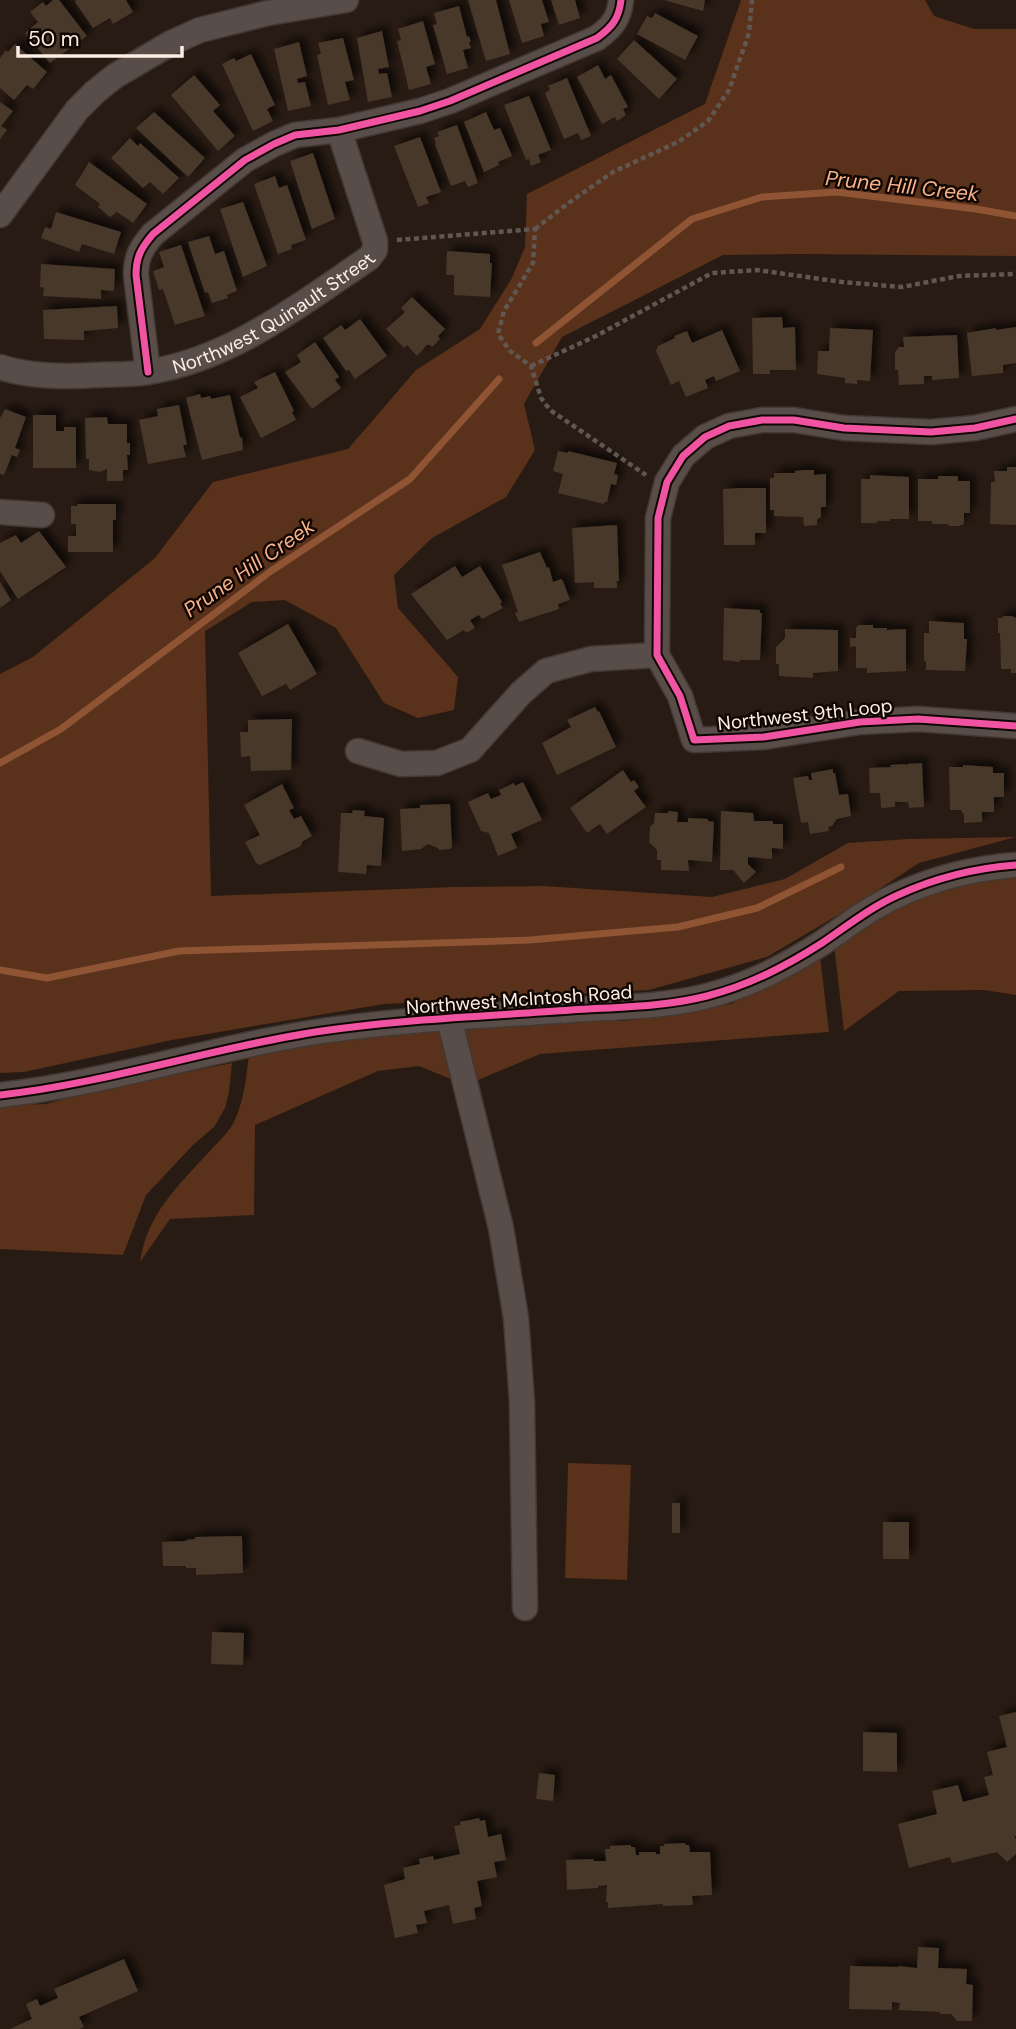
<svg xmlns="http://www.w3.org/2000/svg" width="1016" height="2029" font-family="'DM Sans',sans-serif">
<defs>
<filter id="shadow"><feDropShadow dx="6" dy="-6" stdDeviation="3.5" flood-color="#0009"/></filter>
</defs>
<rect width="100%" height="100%" fill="#281b13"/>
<!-- green -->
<g fill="#5a311a">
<path d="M741,0H925L934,16L974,29H1016V256L801,254L723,255L562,337L524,404L535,450L506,497L432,538L394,575L398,608L458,677L454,710L418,718L384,703L336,628L285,600L252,602L205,631L211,896L454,887L544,886L712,897L785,879L848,843L909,839L1016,837L919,863L855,905L767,957L649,990L384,1004L172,1040L24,1072L0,1073V674L33,657L155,558L213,482L348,449L416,370L480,329L512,278L525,247L527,194L705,104Z"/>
<path d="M1016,875V995L984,990L899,991L844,1031L834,945L879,915L968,880Z"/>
<path d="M820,956L829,1032L540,1054L471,1083L457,1025L547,1021H624L731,1004Z"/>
<path d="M445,1025L458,1082L419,1066L378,1071L255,1125L254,1215L170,1219L140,1262C147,1214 177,1187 208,1153C216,1144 227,1134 233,1124C244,1102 246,1079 249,1055L302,1043Z"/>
<path d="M232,1063L229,1092L225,1108L214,1127L193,1145L146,1195L123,1255L0,1249V1106L46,1104L90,1092Z"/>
<path d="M568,1463L631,1465L627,1580L565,1578Z"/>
</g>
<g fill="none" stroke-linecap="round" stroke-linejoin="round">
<!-- stream -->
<g stroke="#8e5434" stroke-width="7">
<path d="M536,343L692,219L762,197L837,192L976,209L1016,216"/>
<path d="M0,763L61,729L271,571L410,479L499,379"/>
<path d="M0,970L47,978L179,951L530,940L678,927L757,908L841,867"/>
</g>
</g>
<!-- building -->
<g fill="#47372b" filter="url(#shadow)">
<path d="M53,0H59L87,36L50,63L25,33L38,22L30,12L43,2L46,6Z"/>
<path d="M76,0H126L133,12L113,24L110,18L93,28L75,2Z"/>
<path d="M468,0H496L510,54L486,61Z"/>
<path d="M509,0H542L549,22L541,24L544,36L522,43Z"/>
<path d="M551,0H575L580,18L559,25Z"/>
<path d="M664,0H705L703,11Z"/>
<path d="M459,6L467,37L469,36L471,42H469L471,48L463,50L468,68L447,74L433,25L437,24L434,13Z"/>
<path d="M655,13L698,36L685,60L637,34L647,16L652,18Z"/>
<path d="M423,21L435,64L426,67L431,84L409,90L397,41L401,40L398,29Z"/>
<path d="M382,31L389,67L378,69L379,74L387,73L392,97L368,102L357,38Z"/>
<path d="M343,38L354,80L345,82L350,100L328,105L317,55L321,54L318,43Z"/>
<path d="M634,40L677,79L659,99L617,59Z"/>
<path d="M299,42L307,76L297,79L298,83L305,82L311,106L288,111L274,49Z"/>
<path d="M15,44L47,72L33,89L27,85L14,100L0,88V58L6,50L8,52Z"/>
<path d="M251,54L275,105L267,109L273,121L253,131L222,64L234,58L236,61Z"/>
<path d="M598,65L605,79L611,75L628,107L623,109L626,115L617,121L615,117L602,124L577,77Z"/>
<path d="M194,75L220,105L213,111L235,136L218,151L171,95Z"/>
<path d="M567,78L591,136L581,140L578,133L564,139L545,93L550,90L548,86Z"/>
<path d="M529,96L551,150L538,155L541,162L531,166L529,159L526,160L504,105Z"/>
<path d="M0,102L13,111L1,126L7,130L0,139Z"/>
<path d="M154,112L205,158L188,177L136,128Z"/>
<path d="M486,112L494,130L500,128L512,156L498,162L499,165L484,172L464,122Z"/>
<path d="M457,125L478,183L468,187L465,181L451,186L435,144L436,143L434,138L439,136L437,132Z"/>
<path d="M420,137L441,192L426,197L429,203L418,207L394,146Z"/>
<path d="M130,138L138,146L140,143L179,178L163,194L150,182L143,188L111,158Z"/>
<path d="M313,153L335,219L312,229L290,161Z"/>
<path d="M89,162L147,204L133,223L117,212L110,217L98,207L100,204L75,185Z"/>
<path d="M275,176L279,188L287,185L306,240L291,245L292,249L278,254L254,184Z"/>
<path d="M243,202L267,266L243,277L220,209Z"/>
<path d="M56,212L121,232L114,254L82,244L79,252L41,238L45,227L51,229Z"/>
<path d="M209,236L215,254L224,251L237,291L227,295L228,298L212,303L208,292L205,293L188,242Z"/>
<path d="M181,245L205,316L175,325L163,289L159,290L153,271L164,267L159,252Z"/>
<path d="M447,251L490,254V263H492L490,297L454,295V275H446Z"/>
<path d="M41,264L115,269L114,291L101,290V299L43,296L44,288L40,287Z"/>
<path d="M412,297L445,329L438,336L440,339L432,347L430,345H427L417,356L407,345L404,348L386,329L405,312L401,308Z"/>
<path d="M117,306L118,328L84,331V340L44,339L43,310Z"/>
<path d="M782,317L783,328L795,327L796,370H770V374H753L752,318Z"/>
<path d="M360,319L387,356L355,379L349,370L346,371L323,338L341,325L345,330Z"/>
<path d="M1016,327V363L1003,365V373L972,376L967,333L996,328V330Z"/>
<path d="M830,328L873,330L870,381L857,380V384L845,383V378L817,374L818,351H829Z"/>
<path d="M722,330L740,371L716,381L714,376L705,380L708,388L686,397L679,381L671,385L656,351L658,346L675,338L674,336L687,331L692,343Z"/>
<path d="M957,335L959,378L932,380V376H924V384L899,385L898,370H895V352L899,347H904L903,337Z"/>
<path d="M315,342L339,377L335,380L341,388L312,409L285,372L301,362L297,355Z"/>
<path d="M275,372L294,411L292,412L296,420L261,438L240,397L258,388L254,382Z"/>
<path d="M200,394L201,398L210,396L211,399L230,395L240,438L242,437L243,450L202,460L186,398Z"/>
<path d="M179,405L187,445H183L186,457L148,464L139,420L158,416L157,409Z"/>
<path d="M5,409L26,417L15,448L20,450L17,457L12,455L4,475L0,474V418Z"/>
<path d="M33,415H56V431H64V427H76V468H33Z"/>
<path d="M107,417L108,424H127V443H130V455H127L128,470H123V481H107V469L100,472L89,470V459H86L85,418Z"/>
<path d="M558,451L568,453V451L617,463L614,474L618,475L616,485L611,484L607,502H604V504L558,493L563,474L553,471Z"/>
<path d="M1007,467H1016V525L990,524L991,482H995L994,471H1007Z"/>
<path d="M805,470H814V475L826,474V507H821V517L817,520V525L804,526L803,517L774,516V510H770V478H774V473H795V471Z"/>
<path d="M870,475L909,477V519H890V521H877V523H861V479H870Z"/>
<path d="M938,476H958V481H970V513H964V524L959,526H950L947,524H932V521H918V479H938Z"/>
<path d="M739,488H766V533H755V545H724L723,489Z"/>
<path d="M77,504H116V520H113V552H68V536H76V524H71V506H77Z"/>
<path d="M617,525L619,581H617V588H594V582L575,583L572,528Z"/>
<path d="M39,531L66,567L18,599L0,571V543L16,535L21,543Z"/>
<path d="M540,552L547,568L549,567L553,582L561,579L563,581L570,600L558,604L559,609L519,622L515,613L518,612L502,565Z"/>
<path d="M455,566L462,577L480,566L502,602L500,604L503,608L482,619L479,615L470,620L475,628L466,633L464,630L447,640L411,594Z"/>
<path d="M0,582L11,600L0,608Z"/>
<path d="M724,608L760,610V613H762L760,660H740V662L723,660Z"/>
<path d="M1004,616H1012L1016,618V673H1011V669H1001L1000,633H998V618H1002Z"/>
<path d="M929,621L964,623V639H967L965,671L926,670V661H924V633H929Z"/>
<path d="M288,624L317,674L290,690L286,684L262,696L238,653Z"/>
<path d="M858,625H873V628H887V630L906,629V671L867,673V668H856V646L850,647V638H856V627H858Z"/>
<path d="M785,629L838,630V671L813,673V678L779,676V664H776V647L785,638Z"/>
<path d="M595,707L598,712L599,711L616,747L557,775L542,743L571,727L567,720Z"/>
<path d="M292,719L291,770L251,771L250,756L241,757L240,732H248V720Z"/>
<path d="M922,763L924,807L909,808L908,802H895V807L881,808L880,793H870L869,768L891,767L890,765L906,764L907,767V764Z"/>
<path d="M963,765L993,767V773H1004V797H994V812H982V822L964,823V813H962V810H950L949,767H963Z"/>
<path d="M833,769V773H835L839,795L848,794L851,816L837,819L832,826L828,827L829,831L810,834L808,822L801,823L793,778L808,776L809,780H812L811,773Z"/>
<path d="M623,770L631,782L634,780L639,787L634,791L646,807L607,834L600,824L587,833L570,808Z"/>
<path d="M523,782L542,820L511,834L517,848L498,856L489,833L481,831L468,802L488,793L491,799L501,795L499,790L514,783L515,786Z"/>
<path d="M282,784L294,808L289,810L294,819L301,816L312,836L302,842L301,846L260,865L256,863L245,842L260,835L244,805Z"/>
<path d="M450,804L452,847L450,849L439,850L438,848L428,844L421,849L402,851L400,809L420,808V805Z"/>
<path d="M353,810L365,811L364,816L384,818L381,866L367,865L366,874L338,872L341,813H352Z"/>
<path d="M668,811L678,812L677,822H688V818L708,819V821L714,822L712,862L688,860L689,871L661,870V860H657V850L649,842L650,827L654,823L655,813H668Z"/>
<path d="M721,811L753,813L754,821H773V824H783V849L772,848V859L748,857V864L756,872L744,883L733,870H720Z"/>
<rect x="672" y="1503" width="8" height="30"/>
<rect x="883" y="1522" width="26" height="37"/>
<path d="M242,1536L243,1573L196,1575V1568H186V1566H163L162,1542L186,1541V1540L195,1539V1537Z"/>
<path d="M212,1632L244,1633L243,1665L211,1664Z"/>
<path d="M1016,1712V1836L1014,1837L1016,1839V1854L1007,1862L997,1852L952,1863L950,1857L909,1868L898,1824L937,1814L932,1791L958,1785L963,1802L989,1795L984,1777L993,1775L987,1752L1007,1747L999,1716Z"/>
<path d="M863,1732L897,1733V1772L863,1771Z"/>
<path d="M539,1773L555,1775L553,1801L536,1799Z"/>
<path d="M479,1818L480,1821L485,1820L488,1837L501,1834L506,1860L494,1862L497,1877L477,1881L482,1906L474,1908L476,1919L453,1924L449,1905L424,1911L427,1923L416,1925L418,1933L395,1938L384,1885L405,1879L403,1868L420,1864L419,1859L433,1856L434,1860L460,1854L454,1826L460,1825V1822Z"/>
<path d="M685,1843L686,1845H689L690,1852H710L712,1895L692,1896L693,1905L663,1906V1904L608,1908V1902H606L607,1885L598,1886V1888L567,1890L566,1860L593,1859L594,1861H606L605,1849H610V1846L631,1845V1847H635L636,1855H639V1852H656V1854H660V1846H664V1844Z"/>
<path d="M918,1947L939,1948L938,1968L967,1969L966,1984L973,1985L972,2021H957L951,2014H940V2012L899,2010L900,2003L892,2002V2010L849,2009L850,1966L898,1967V1966L917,1968Z"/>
<path d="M124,1959L138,1991L79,2017L84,2027L79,2029H10L32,2019L26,2004L37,1999L40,2006L58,1998L54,1989Z"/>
</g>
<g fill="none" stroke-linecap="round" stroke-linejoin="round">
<!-- minor casing -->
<g stroke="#433933" stroke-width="27">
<g id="minor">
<path d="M0,215L77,110L95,92L115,76L171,43L200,30L268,13L346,0"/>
<path id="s1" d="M0,367C30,377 64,377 95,375C112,374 131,375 148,372C232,359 301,304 369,258L375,250V241L339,130"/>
<path d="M148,372L136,275C136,257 141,248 153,234L245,160L274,144L295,135L339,130L420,111L450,101L597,38C612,27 619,19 621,0"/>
<path d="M1016,419L975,428L931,432L844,428L794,420H762L729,426L705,437L683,456L667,482L658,518L657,655L680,696L694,740L764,737L860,722L918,719L1016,726"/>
<path d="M0,512L42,515"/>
<path d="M358,751L401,764L437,763L470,750L521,693L546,671L591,659L657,655"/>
<path d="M449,1018L501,1228L516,1318L522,1402L525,1608"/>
<path d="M0,1095C109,1083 214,1047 322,1031C404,1019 488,1016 571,1010C616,1007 664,1007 707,996C750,985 786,966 822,943C847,926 871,907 898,895C935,878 976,868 1016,865"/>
</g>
</g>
<!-- path -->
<g stroke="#615752" stroke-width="4.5" stroke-dasharray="5 3.5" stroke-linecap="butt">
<path d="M535,229L567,204L613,172L678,142L708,121L729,90L749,33L752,0"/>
<path d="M397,240L535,229L533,263L504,311L498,334L510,351L531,366L541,398L550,410L646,475"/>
<path d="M531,366L596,336L712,273L757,270L842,282L902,287L959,276L1016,274"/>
</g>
<!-- minor -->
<use href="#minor" stroke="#584d48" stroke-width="24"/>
<!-- cycleway casing -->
<g stroke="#100703" stroke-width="11">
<g id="cycleway">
<path d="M148,372L136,275C136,257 141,248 153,234L245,160L274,144L295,135L339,130L420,111L450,101L597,38C612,27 619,19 621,0"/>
<path d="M1016,419L975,428L931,432L844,428L794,420H762L729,426L705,437L683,456L667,482L658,518L657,655L680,696L694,740L764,737L860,722L918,719L1016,726"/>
<path d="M0,1095C109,1083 214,1047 322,1031C404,1019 488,1016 571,1010C616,1007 664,1007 707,996C750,985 786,966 822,943C847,926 871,907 898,895C935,878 976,868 1016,865"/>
</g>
</g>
<!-- cycleway -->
<use href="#cycleway" stroke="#f153a3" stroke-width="7"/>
</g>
<g text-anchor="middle" stroke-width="5" stroke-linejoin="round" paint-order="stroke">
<!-- street labels -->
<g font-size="19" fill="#fdede4" stroke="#100703">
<text dy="7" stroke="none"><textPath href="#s1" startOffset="289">Northwest Quinault Street</textPath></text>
<text transform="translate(805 714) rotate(-6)" y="7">Northwest 9th Loop</text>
<text transform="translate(519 999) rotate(-4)" y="7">Northwest McIntosh Road</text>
</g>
<!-- water labels -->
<g font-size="21" font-style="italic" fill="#fab28a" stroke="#100703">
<text transform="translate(902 186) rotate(6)" y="7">Prune Hill Creek</text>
<text transform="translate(249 568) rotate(-35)" y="7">Prune Hill Creek</text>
</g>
</g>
<!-- scale -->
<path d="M18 46v10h164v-10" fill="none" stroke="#fdede4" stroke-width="3.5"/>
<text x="28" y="46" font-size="21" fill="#fdede4" stroke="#100703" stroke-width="5" paint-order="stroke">50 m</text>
</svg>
